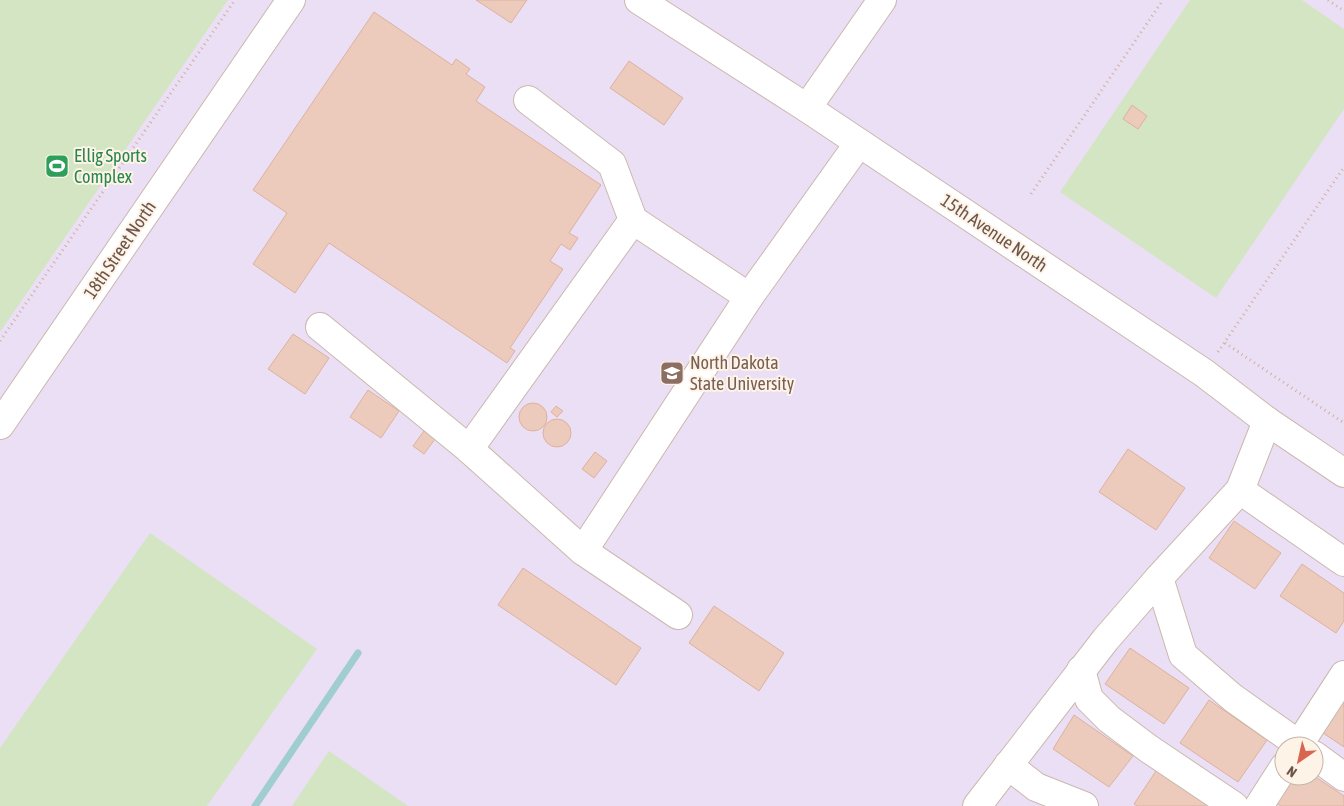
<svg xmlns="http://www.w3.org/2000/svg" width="1344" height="806" font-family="'Asap Condensed',sans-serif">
<rect width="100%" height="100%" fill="#faeee1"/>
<!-- education -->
<path fill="#ebdff5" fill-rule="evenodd" d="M0,0H1344V806H0ZM1284,746H1314V776H1284Z"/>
<!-- green -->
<g fill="#d3e5c2">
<path d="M0,0H228L0,332Z"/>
<path d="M1190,0H1302L1344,29V109L1216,298L1060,192Z"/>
<path d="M150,533L317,649L207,806H0V748Z"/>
<path d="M329,751L408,806H292Z"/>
</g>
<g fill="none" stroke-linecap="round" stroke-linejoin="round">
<!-- stream -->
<path stroke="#9fcdd1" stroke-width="7" d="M255,806L358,653"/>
</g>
<!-- building -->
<g fill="#eccbbc" stroke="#ddb19e">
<path d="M476,0H527L511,23Z"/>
<path d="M374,12L452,65L456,59L470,69L466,74L485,87L476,101L601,185L569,233L578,238L570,250L561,244L550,261L563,269L510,348L515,351L507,363L329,243L295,293L253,264L287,213L253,190Z"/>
<path d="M629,61L683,98L664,125L610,88Z"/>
<path d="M1132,105L1147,116L1138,129L1123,119Z"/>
<path d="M293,334L329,358L305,394L268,369Z"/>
<path d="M368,390L399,411L381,438L350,417Z"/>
<circle cx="533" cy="417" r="14"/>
<path d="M556,406L563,411L557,417L551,412Z"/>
<circle cx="557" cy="433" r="14"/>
<path d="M424,431L435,439L424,454L413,446Z"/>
<path d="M1128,449L1185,488L1156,530L1099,492Z"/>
<path d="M595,452L607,461L594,478L582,469Z"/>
<path d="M1234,521L1281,553L1255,589L1209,558Z"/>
<path d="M1302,564L1344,593V621L1336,633L1280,596Z"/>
<path d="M523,568L641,648L616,685L498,605Z"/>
<path d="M714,606L784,653L759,691L689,643Z"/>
<path d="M1130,648L1189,688L1164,724L1105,684Z"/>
<path d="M1344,695V747L1317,729Z"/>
<path d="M1209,700L1267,740L1238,782L1180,743Z"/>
<path d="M1074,715L1133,756L1109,787L1053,749Z"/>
<path d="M1158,768L1214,806H1137L1134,804Z"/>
<path d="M1284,776H1314L1344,796V806H1281L1268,797Z"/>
</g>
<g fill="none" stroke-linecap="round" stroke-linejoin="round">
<!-- minor casing -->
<g stroke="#cbb8ac" stroke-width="30">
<g id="minor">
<path d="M639,0L807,108L1204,373L1267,421L1344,473"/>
<path d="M528,100L612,164L633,220L749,297"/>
<path d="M807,108L882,0"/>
<path d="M320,327L469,449L583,551L678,615"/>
<path d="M0,425L291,0"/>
<path d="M469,449L633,220"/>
<path d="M1240,490L1344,562"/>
<path d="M583,551L749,297L859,143"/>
<path d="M1159,578L1183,655L1233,698L1301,746"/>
<path d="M1081,670L1089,699L1109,719L1149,749L1234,806"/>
<path d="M1298,746L1344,675"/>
<path d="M1314,755L1344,777"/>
<path d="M1008,765L1036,787L1084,806"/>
<path d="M977,806L1106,639L1159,578L1240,490L1267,421"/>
<path d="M1259,806L1284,767"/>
</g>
</g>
<!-- path -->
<g stroke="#d1af9f" stroke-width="3" stroke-dasharray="1 4" stroke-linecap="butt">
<path d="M1328,0L1344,11"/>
<path d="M1031,194L1163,0"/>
<path d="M0,341L235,0"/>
<path d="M1225,343L1344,423"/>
<path d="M1218,352L1344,167"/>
</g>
<!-- minor -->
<use href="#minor" stroke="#fff" stroke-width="28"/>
</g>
<!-- icons -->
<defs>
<g id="stadium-square" transform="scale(1.25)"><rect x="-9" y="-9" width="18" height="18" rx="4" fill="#2e9e5b" stroke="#fdf3e7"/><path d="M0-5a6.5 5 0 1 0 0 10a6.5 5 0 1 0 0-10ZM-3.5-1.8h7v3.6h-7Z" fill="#fff"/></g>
<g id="university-square" transform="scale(1.25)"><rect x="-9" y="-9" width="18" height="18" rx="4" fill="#8d6e63" stroke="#fdf3e7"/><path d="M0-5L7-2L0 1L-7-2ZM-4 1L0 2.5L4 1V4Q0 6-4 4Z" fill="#fff"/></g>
</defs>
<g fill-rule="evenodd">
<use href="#stadium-square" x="57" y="166"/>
<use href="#university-square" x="672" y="373"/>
</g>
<g text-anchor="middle" stroke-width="4" stroke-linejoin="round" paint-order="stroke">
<!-- leisure labels -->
<g font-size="18" fill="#27864d" stroke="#fdf3e7" text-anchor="start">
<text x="74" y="162">Ellig Sports<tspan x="74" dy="21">Complex</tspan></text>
</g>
<!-- street labels -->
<g font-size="18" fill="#6e554b" stroke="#fdf3e7">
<text transform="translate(994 233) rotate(34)" y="6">15th Avenue North</text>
<text transform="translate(120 250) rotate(-56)" y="6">18th Street North</text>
</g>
<!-- education labels -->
<g font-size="18" fill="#785e54" stroke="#fdf3e7" text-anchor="start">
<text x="690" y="369">North Dakota<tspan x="690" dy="21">State University</tspan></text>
</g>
</g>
<!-- north arrow -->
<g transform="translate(1299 761) rotate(214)"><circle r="24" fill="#fdf3e7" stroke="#c4b4a9"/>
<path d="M0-4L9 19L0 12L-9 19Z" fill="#d96551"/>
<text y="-8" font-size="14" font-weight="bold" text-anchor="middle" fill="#6e554b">N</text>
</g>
</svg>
